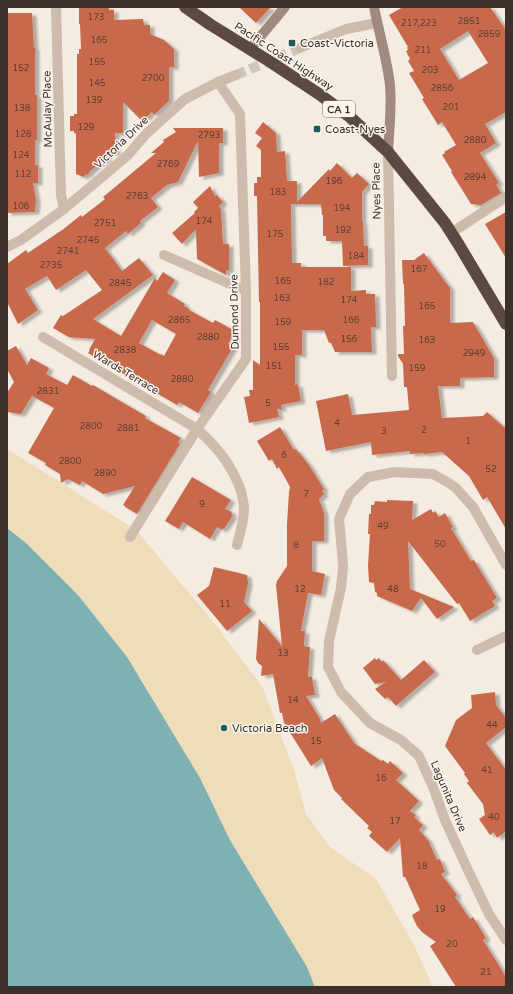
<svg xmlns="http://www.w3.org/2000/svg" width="513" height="994" font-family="'Varela Round',sans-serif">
<defs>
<filter id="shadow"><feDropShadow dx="4.5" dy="2.5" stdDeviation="1" flood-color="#0004"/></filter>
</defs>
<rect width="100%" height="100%" fill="#f4ebe1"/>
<!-- sand -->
<path fill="#efdcb8" d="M7,449L136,530L210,618L262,686L294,770L306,814L330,847L376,879L414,945L433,987H315L307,967L230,840L200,778L127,657L78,595L26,543L7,528Z"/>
<!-- water -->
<path fill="#7fb0b2" d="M7,528L26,543L78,595L127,657L200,778L230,840L307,967L315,987H7Z"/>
<!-- building -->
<g fill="#c8694b" fill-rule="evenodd" filter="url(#shadow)">
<path d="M79,7H109V10H114V20L143,19L144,25H150V34L164,40L174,49V67H169V101L154,115L152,112L142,121L123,102V133H115L116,153H107V160L103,161L90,171L88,175L86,174L84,177L76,174V133H74V131H70V116H74V114H77V54H79V49H81L80,24H79Z"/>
<path d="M239,7H271L256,23Z"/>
<path d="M403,7H490L506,30V112L485,124L496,143L480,153L499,183L496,184L501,193L481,205L471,204L451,172L452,171L442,155L445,153L444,152L456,145L442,122L438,125L422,99L424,98L409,73L414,71L408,61L410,59L406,51L408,50L407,47H408L389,15ZM468,31L488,63L459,80L440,49Z"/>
<path d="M7,13H32L34,48H35V95H37V140H35V165H38V183H33L36,200L35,212L7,213Z"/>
<path d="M263,122L276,133L277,152L285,151L287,181H297V202L329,169L330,171L337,163L352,178L357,173L369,184L362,192V222H363L364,246H368V265L343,266L342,241H326V236H323V215H322L321,204H291L292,263H301V267H351V291L366,290V294H375L376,327H371L372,352H335L331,343H329L324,330H302V355H295V385L298,384L301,401L281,405L282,409H277L279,417L249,423L244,397L250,396L249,390H253V360L260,365V302H259L257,196H254V183H257V177H261V150L256,146L262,138L255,133Z"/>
<path d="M173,128H223V143H219V173L199,177L198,141L178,182L167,185L151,198L158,207L140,221L141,223L128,234L126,231L105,248L122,271L139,258L153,275L93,319L121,336L155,278L157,281L163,272L175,280L167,293L185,304L184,306L190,309L189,310L213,323L215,320L235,331L228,344L233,347L226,359L208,390L211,392L198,413L179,402L177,405L88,353L90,350H89L95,339L69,337L53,328L61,315L63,316L102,290L86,270L56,290L47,276L25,289L38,310L18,324L7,302V264L26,250L28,253L62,230L61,231L81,215L82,217L105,199L103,197L156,153H151L164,142L163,140L176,132ZM152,320L176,334L164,356L161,354V355L139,343Z"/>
<path d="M210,186L215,196L217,195L223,202L219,206L221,210L223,244H229V270H226V275L197,259L196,229L182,244L172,233L195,213L194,212L198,208L193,202Z"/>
<path d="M506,212V258L485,224Z"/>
<path d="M424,253L450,288V323L473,322L494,358V377L460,378V386H438L442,418L483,416L487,412L506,429V529L487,497L483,500L469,476L442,452L424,454V453L410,454V451L372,455L371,442L326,451L316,401L348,394L352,415L409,410L407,387H404L403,364L398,356V354H404L403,326H405L404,284H403L402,260H415H414Z"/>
<path d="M16,346L27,365L31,358L49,368L46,374L67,385L73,375L92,386L93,385L127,405L146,416L145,418L181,438L178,442L180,444L137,514L125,507V506L123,505L135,486L103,494L82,481L80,485L68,479L61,483L60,474L45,465L46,463L28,453L54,408L32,396L21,414L7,412V393L14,382L7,369V351Z"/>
<path d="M280,427L294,450L296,449L309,465L324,489L322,491L324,494L319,499L324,513V541H312V571L325,574L321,595L308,593L301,631H305L304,646L310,647L308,677H312L315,695L306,696L320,719L321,723L335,714L354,743L381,761L383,760L388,764L390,761L403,773L396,780L419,801L410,811L416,815L414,817L423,825L419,830L428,840L437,860L440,859L445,872L441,874L457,895L455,897L470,919L473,917L486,938L483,940L506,977V987H456L430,946L436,942L422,932L417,926L414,920L412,915L420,910L405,877H403L400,838L387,852L369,836L372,832L367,828L369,826L341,799L342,798L334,790L322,758L311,766L284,723L282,713H280L273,674L261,676L262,666L258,663L256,659L259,619L282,646L276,585L277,581L287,566V524L289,492L290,487L279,467L277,469L272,459L269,461L257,441Z"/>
<path d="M192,477L231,500L225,509L232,512L231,514L233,515L224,529L223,528L222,530L217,527L210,539L183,522L179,529L165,521Z"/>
<path d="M387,500L413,501L412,520L431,509L433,513L435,511L439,517L445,513L453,527L451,528L471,561L474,560L497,598L492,601L495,606L470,621L459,603L457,604L408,541L410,589L454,607L437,619L421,598L412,611L377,596V593L375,592L374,583L369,582L368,565L370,534H368L369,514H371V505H374L375,501L387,502Z"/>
<path d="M214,567L247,575L248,583L244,602L252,611L227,631L197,595L209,586Z"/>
<path d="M375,658L376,660L379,658L382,662L383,660L401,680L424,660L435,672L396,706L388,697L385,699L375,689L386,682L375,684L363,668Z"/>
<path d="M495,692L496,705L506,718V727L486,743L506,770V831L497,838L494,832L490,835L479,819L485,815L483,804L467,783L469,781L464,774L465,773L445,746L456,720L472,708L471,695Z"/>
</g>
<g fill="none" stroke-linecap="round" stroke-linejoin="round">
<!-- street-tunnel -->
<path stroke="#cfc6bd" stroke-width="10" stroke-dasharray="10 5" stroke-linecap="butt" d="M236,75L300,48"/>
<!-- street -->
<g stroke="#cdbbac" stroke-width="10">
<path d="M56,7L61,195L64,209"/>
<path d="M300,48L346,29L377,23"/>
<path d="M388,152L392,376"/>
<path d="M451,233L506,197"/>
<path d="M7,247L21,240L64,209L128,155L146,134L185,99L218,82L236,75"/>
<path d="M164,255L246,291"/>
<path d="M43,337L197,429C217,447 232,465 241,491C242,496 244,503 244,509C244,521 240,533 237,545"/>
<path d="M130,537L197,429L246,359V291L240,114L218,82"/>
<path d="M506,565L473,507L456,488L449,483L433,474L395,472L368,477L350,494L339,519L342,552L343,567L341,588L329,641L328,667L341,692L370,723L401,740L419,756L433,787L445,820L466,866L489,914L506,940"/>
<path d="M477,650L506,636"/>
</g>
<!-- secondary -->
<g stroke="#a18a7d" stroke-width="10">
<path d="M374,7C379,33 387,59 390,85C392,108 389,130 388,152"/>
<path d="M250,49L285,7"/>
</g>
<!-- highway -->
<path stroke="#5c4a42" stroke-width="12" d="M185,7L211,25L269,61L319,94L350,117L388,152L445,223L459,245L506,324"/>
</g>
<!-- markers -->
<g fill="#1f5a5e" stroke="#fbf5ee" stroke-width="1.5">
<rect x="288" y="39" width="8" height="8" rx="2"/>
<rect x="313" y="125" width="8" height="8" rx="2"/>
<circle cx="224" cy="728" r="4"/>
</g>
<g text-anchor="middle" stroke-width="3" stroke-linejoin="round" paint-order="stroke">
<!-- number labels -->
<g font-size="9" fill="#5e3e33">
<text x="96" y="20">173</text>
<text x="469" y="24">2851</text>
<text x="419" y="26">217,223</text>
<text x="489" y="37">2859</text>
<text x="99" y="43">165</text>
<text x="423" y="53">211</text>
<text x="97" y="65">155</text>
<text x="21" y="71">152</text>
<text x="430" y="73">203</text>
<text x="153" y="81">2700</text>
<text x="97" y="86">145</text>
<text x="442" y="91">2856</text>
<text x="94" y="103">139</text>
<text x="451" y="110">201</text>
<text x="22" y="111">138</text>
<text x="86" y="130">129</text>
<text x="23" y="137">128</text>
<text x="209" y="138">2793</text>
<text x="475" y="143">2880</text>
<text x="21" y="158">124</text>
<text x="168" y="167">2769</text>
<text x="23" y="177">112</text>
<text x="475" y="180">2894</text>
<text x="334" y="184">196</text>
<text x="278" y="195">183</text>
<text x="137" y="199">2763</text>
<text x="21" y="209">106</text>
<text x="342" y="211">194</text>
<text x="204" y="224">174</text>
<text x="105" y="226">2751</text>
<text x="343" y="233">192</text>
<text x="275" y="237">175</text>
<text x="88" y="243">2745</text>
<text x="68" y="254">2741</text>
<text x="356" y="259">184</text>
<text x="51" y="268">2735</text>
<text x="419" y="272">167</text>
<text x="283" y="284">165</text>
<text x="326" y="285">182</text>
<text x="120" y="286">2845</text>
<text x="282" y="301">163</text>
<text x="349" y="303">174</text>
<text x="427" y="309">165</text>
<text x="179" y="323">2865</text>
<text x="351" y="323">166</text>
<text x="283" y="325">159</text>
<text x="208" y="340">2880</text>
<text x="349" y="342">156</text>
<text x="427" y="343">163</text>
<text x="281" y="350">155</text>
<text x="125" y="353">2838</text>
<text x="474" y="356">2949</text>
<text x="274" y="369">151</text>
<text x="417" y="371">159</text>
<text x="182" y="382">2880</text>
<text x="48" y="394">2831</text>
<text x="268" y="406">5</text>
<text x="337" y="426">4</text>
<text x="91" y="429">2800</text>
<text x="128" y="431">2881</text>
<text x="424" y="433">2</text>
<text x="384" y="434">3</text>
<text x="468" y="444">1</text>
<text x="284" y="458">6</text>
<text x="70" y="464">2800</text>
<text x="491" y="472">52</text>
<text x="105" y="476">2890</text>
<text x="306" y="497">7</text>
<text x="202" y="507">9</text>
<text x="383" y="529">49</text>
<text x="440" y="547">50</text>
<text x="296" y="548">8</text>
<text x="300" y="592">12</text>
<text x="393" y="592">48</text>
<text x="225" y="607">11</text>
<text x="283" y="656">13</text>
<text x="293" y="703">14</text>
<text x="492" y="728">44</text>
<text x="316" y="744">15</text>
<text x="487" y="773">41</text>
<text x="381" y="781">16</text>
<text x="494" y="820">40</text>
<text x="395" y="824">17</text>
<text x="422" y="869">18</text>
<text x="440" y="912">19</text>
<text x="452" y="947">20</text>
<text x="486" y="975">21</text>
</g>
<!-- shield labels -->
<rect fill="#fbf5ee" stroke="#756b66" stroke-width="1" x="323" y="101" width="32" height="16" rx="3"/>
<g font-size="10" font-weight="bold" fill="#3b302b">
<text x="339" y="113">CA 1</text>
</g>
<!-- poi labels -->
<g font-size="11" fill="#3b302b" stroke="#fbf5ee" text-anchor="start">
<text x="300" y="47">Coast-Victoria</text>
<text x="325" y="133">Coast-Nyes</text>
<text x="232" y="732">Victoria Beach</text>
</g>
<!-- street labels -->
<g font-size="11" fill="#3b302b" stroke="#fbf5ee">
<text transform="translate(284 56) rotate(33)" y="4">Pacific Coast Highway</text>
<text transform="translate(47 109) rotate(-91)" y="4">McAulay Place</text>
<text transform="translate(121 142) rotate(-44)" y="4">Victoria Drive</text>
<text transform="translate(376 191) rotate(-91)" y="4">Nyes Place</text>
<text transform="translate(234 312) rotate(-91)" y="4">Dumond Drive</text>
<text transform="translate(126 372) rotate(31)" y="4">Wards Terrace</text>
<text transform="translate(449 796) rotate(67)" y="4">Lagunita Drive</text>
</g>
</g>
<!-- border -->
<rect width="513" height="994" fill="none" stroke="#3b302b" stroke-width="16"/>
</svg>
